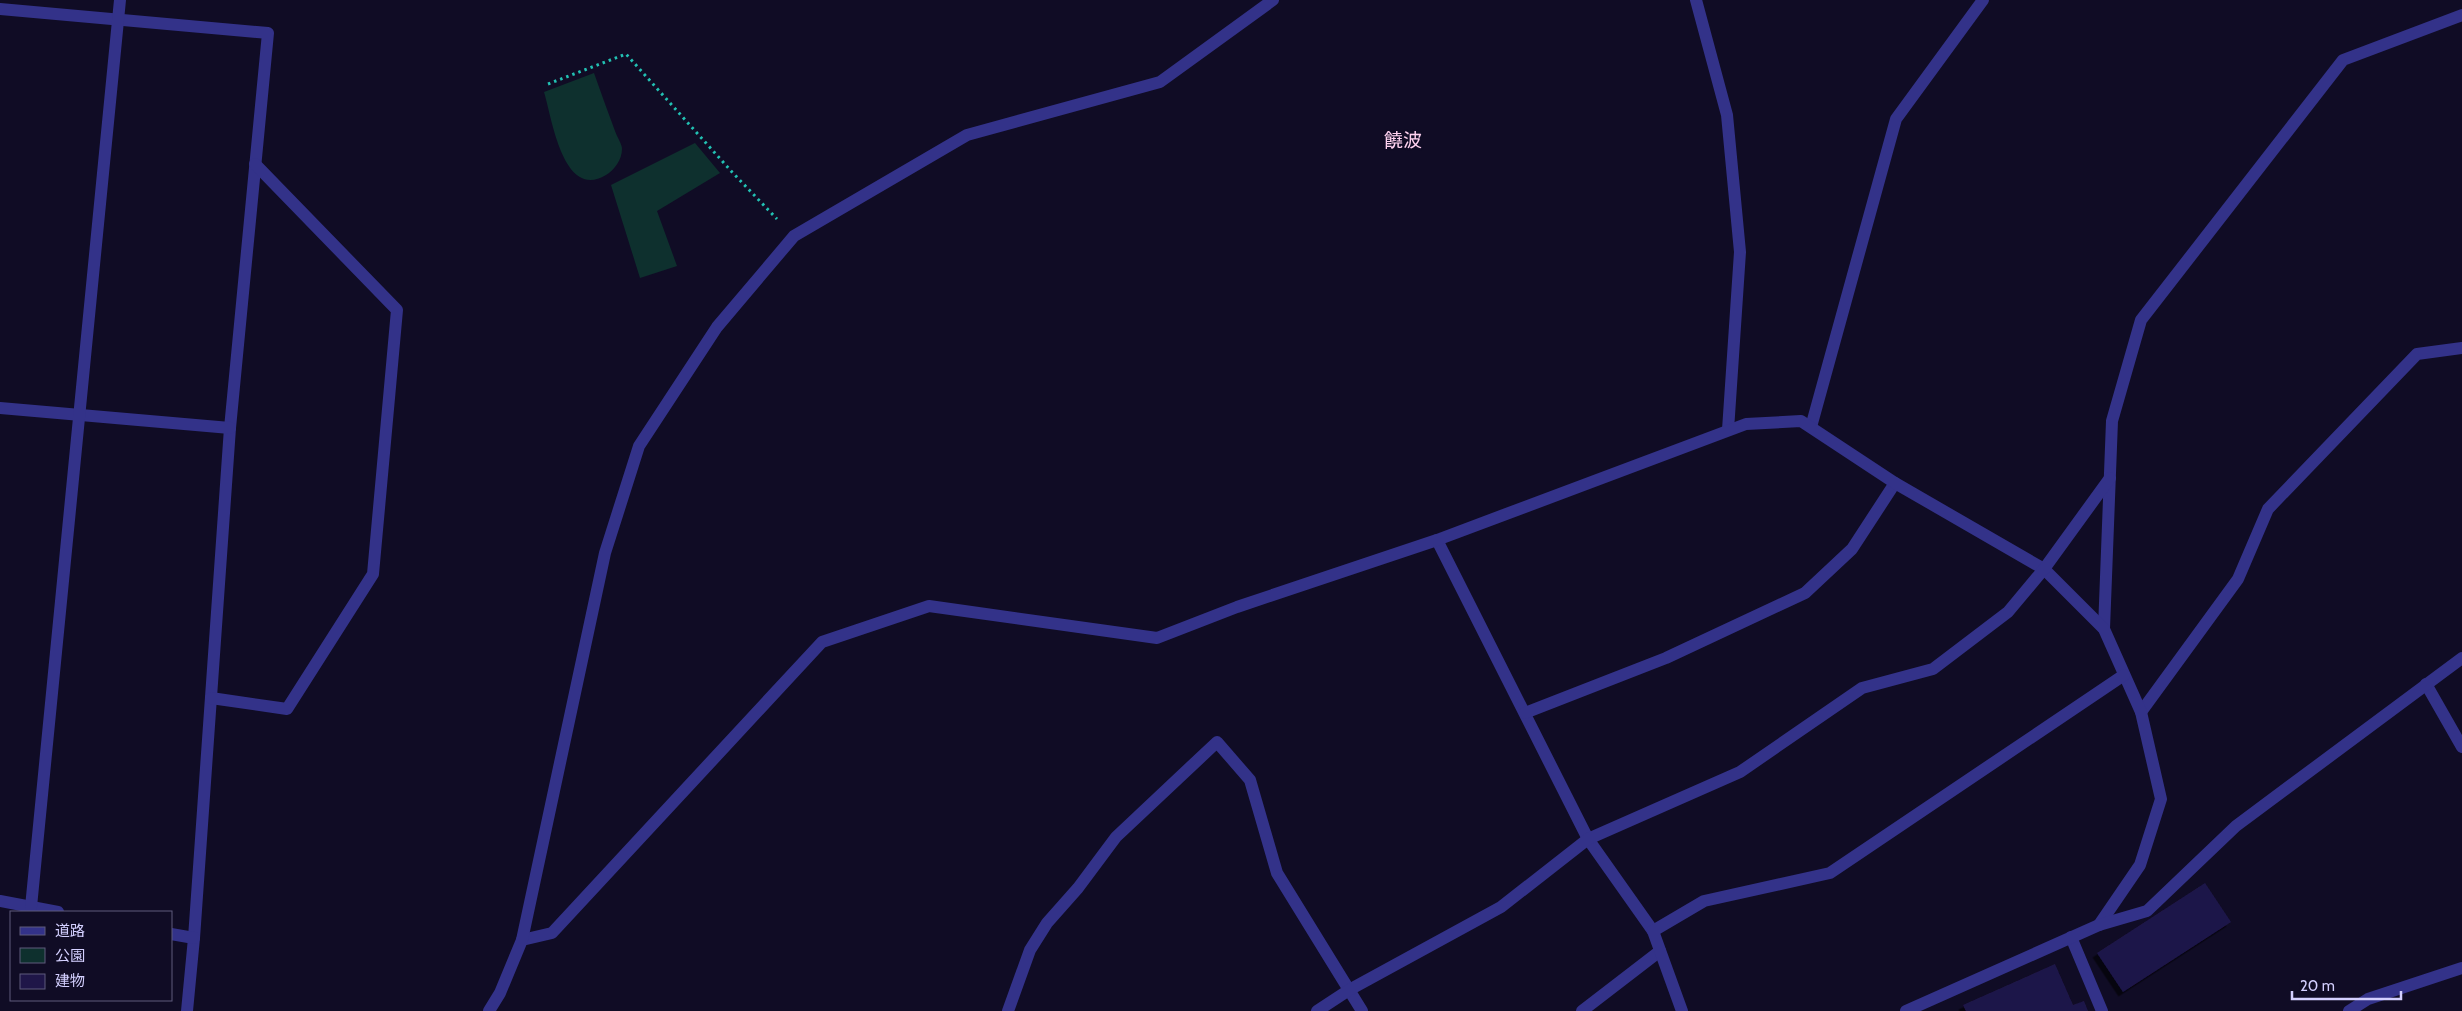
<svg xmlns="http://www.w3.org/2000/svg" width="2462" height="1011" font-family="Cabin,'Noto Sans JP',sans-serif">
<defs>
<filter id="shadow"><feDropShadow dx="-4.5" dy="4.5" stdDeviation="0" flood-color="#0009"/></filter>
</defs>
<rect width="100%" height="100%" fill="#100c25"/>
<!-- green -->
<g fill="#0e302e">
<path d="M594,73C601,93 608,112 615,131C617,137 622,144 622,149C622,160 614,170 606,175C563,201 552,118 544,92Z"/>
<path d="M695,143L720,173L657,211L677,266L640,278L611,185Z"/>
</g>
<!-- building -->
<g fill="#1f1648" filter="url(#shadow)">
<path d="M2205,883L2231,922L2123,992L2097,953Z"/>
<path d="M2055,964L2073,1005L2084,1001L2088,1011H1966L1963,1005Z"/>
</g>
<g fill="none" stroke-linecap="round" stroke-linejoin="round">
<!-- path -->
<path stroke="#22c1b3" stroke-width="3" stroke-dasharray="2.5 4" stroke-linecap="butt" d="M548,84L626,54L732,172L777,219"/>
<!-- minor -->
<g stroke="#333289" stroke-width="12">
<path d="M1696,0L1727,115L1740,252L1728,430"/>
<path d="M0,9L268,33L230,428L194,938L187,1011"/>
<path d="M0,408L230,428"/>
<path d="M1811,427L1896,119L1983,0"/>
<path d="M1437,540L1588,839L1653,931"/>
<path d="M2104,629L2112,421L2141,320L2343,60L2462,15"/>
<path d="M2426,684L2462,747"/>
<path d="M211,698L287,709L373,574L397,310L255,164"/>
<path d="M2141,712L2238,579L2268,509L2417,354L2462,348"/>
<path d="M1525,713L1666,658L1805,593L1852,549L1895,483"/>
<path d="M0,901L58,912"/>
<path d="M31,907L120,0"/>
<path d="M171,934L194,938"/>
<path d="M2071,937L2102,1011"/>
<path d="M522,940L552,933L822,642L929,606L1157,638L1237,607L1437,540L1746,424L1801,421L1895,483L2044,569L2104,629L2141,712L2161,799L2140,865L2099,925"/>
<path d="M489,1011L500,993L522,940L605,553L639,446L717,327L794,236L967,135L1160,82L1273,0"/>
<path d="M1008,1011L1030,950L1047,923L1078,888L1116,837L1217,742L1250,780L1277,873L1362,1011"/>
<path d="M1317,1011L1349,990L1501,907L1588,839L1740,772L1862,688L1933,669L2008,612L2044,569L2110,478"/>
<path d="M1582,1011L1660,951"/>
<path d="M1682,1011L1653,931L1704,901L1830,873L2124,675"/>
<path d="M1906,1011L2099,925L2147,911L2236,826L2462,658"/>
<path d="M2349,1011L2368,999L2462,968"/>
</g>
</g>
<g text-anchor="middle" stroke-width="4" stroke-linejoin="round" paint-order="stroke">
<!-- quarter labels -->
<g font-size="19" fill="#ffd2f0" stroke="#100c25">
<text x="1403" y="147">饒波</text>
</g>
</g>
<!-- legend -->
<rect x="10" y="911" width="162" height="90" fill="#100c25" stroke="#5e5a7c"/>
<rect x="20" y="927" width="25" height="8" fill="#333289" stroke="#5e5a7c"/>
<text x="55" y="936" font-size="15" fill="#d4d0ff">道路</text>
<rect x="20" y="948" width="25" height="15" fill="#0e302e" stroke="#5e5a7c"/>
<text x="55" y="961" font-size="15" fill="#d4d0ff">公園</text>
<rect x="20" y="974" width="25" height="15" fill="#1f1648" stroke="#5e5a7c"/>
<text x="55" y="986" font-size="15" fill="#d4d0ff">建物</text>
<!-- scale -->
<path d="M2292 991v8h109v-8" fill="none" stroke="#d4d0ff" stroke-width="2.5"/>
<text x="2300" y="991" font-size="15" fill="#d4d0ff" stroke="#100c25" stroke-width="4" paint-order="stroke">20 m</text>
</svg>
